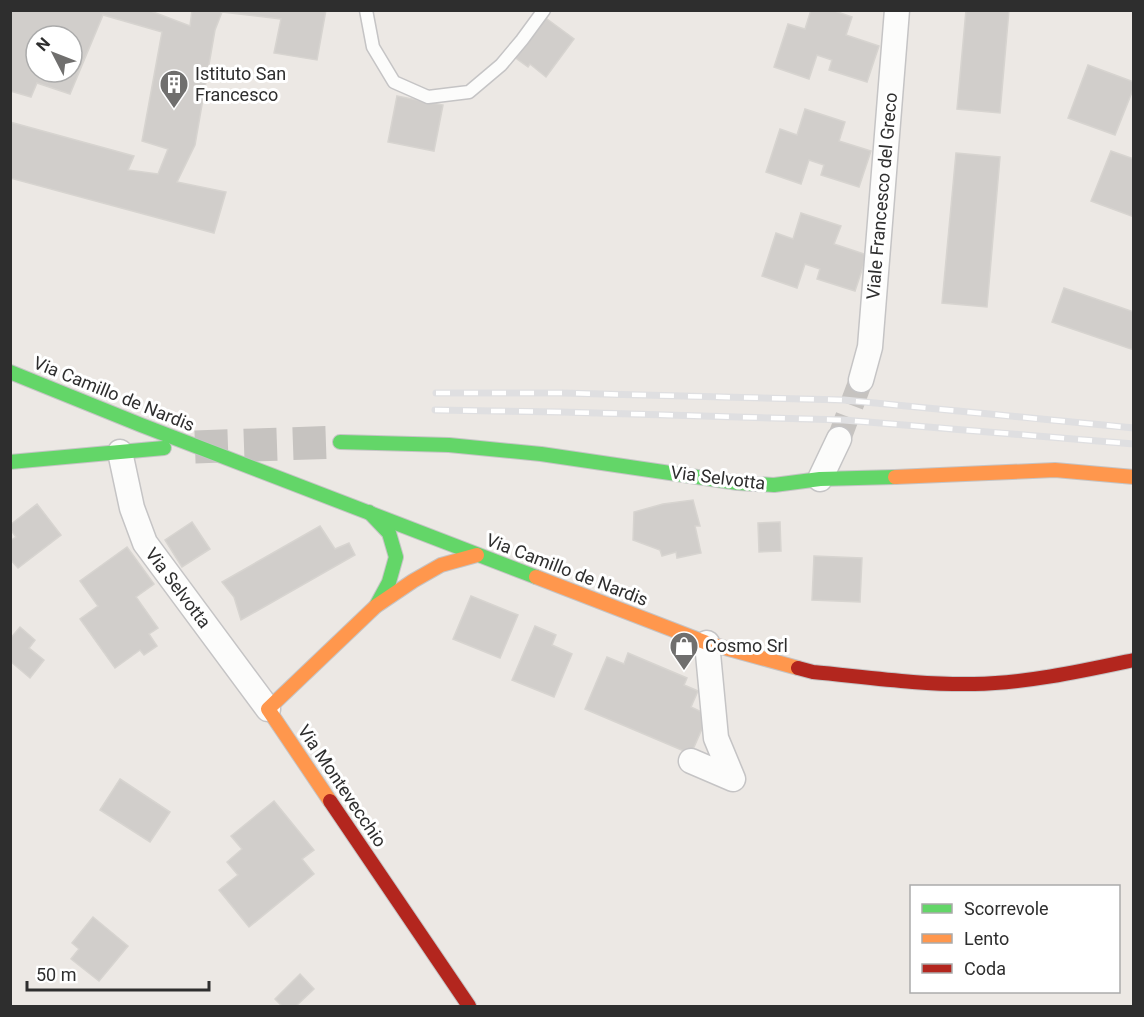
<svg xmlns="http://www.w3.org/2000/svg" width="1144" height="1017" font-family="Roboto,sans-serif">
<rect width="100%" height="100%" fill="#ece8e4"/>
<!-- building -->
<g fill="#d1cecb" stroke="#d7d4d0" stroke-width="1.5" fill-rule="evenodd">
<path d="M10,10H148L190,26L192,10H326L317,60L274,53L281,19L222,12L215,30L195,145L177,182L226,192L214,233L10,178V122L134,156L128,170L158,174L168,149L142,141L162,32L103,15L70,94L37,83L31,97L10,91ZM36,36H72V72H36Z"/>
<path d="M811,10H832L852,17L846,35L879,46L867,82L829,70L832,60L817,55L809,79L774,67L788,24L805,29Z"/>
<path d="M966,10H1009L1000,113L957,109Z"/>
<path d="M543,16L574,39L546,77L530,64L528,67L513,56Z"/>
<path d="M1088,65L1134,82V87L1115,135L1068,118Z"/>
<path d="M397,96L443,105L434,151L388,142Z"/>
<path d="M805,109L845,122L839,141L871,151L859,187L821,175L824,165L809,160L801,184L766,172L780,129L797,135Z"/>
<path d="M1111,151L1134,159V217L1091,201Z"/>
<path d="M956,153L1000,157L987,307L942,303Z"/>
<path d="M801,213L841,226L834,244L867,255L855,291L817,279L820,269L805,264L797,288L762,276L776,233L793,239Z"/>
<path d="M1064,288L1134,312V350L1052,322Z"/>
<path d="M693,500L700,526H695L701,553L677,558L676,552L662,556L660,550L633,540L634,512L663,504Z"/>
<path d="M37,504L61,535L18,568L10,559V541L16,537L10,529V525Z"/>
<path d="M192,522L210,549L182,567L165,540Z"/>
<path d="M780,522L781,551L759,552L758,523Z"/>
<path d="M320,526L335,549L349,543L355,555L241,620L234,597L222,582Z"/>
<path d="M127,547L154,584L136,597L158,628L149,634L157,646L144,655L140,650L115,668L80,619L98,606L80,581Z"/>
<path d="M814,556L862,558L860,602L812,600Z"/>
<path d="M471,596L518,615L500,658L453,639Z"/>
<path d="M535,626L556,635L552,645L572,654L554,697L512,680Z"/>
<path d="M20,627L35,640L29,648L44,660L30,678L10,661V639Z"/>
<path d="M628,653L687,678L684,685L698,691L691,707L708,715L691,754L585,709L607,657L624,664Z"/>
<path d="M120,779L170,812L150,842L100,810Z"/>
<path d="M274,801L314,850L302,859L314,874L249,927L219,890L238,875L227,862L242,849L231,836Z"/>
<path d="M93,917L128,946L99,981L71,959L79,949L72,943Z"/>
<path d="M300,974L314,989L296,1006H282L275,999Z"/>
</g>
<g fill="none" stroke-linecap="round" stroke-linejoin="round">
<!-- street-tunnel -->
<path stroke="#c6c3c0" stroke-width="24" stroke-dasharray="24 12" stroke-linecap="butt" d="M839,439L861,380"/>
<!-- secondary-tunnel -->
<path stroke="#c6c3c0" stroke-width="33" stroke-dasharray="33 16" stroke-linecap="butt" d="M195,447L340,442"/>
<!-- lane casing -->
<g stroke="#c5c4c5" stroke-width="15">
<path id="lane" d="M366,10L373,47L394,82L428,97L469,92L501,65L522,40L544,10"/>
</g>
<!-- street casing -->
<g stroke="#c5c4c5" stroke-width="27">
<g id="street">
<path d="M861,380L870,347L897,10"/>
<path d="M120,452L132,508L145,543L268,709"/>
<path d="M820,479L839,439"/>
<path d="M691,761L733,779L716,738L707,643"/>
</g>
</g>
<!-- fast casing -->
<g stroke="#c5c4c5" stroke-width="16">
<g id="fast">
<path d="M10,372L141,425L536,577"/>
<path d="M340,442L449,445L541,454L738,483L774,485L820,479L895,477"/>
<path d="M10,462L164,448"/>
<path d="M369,512L389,533L396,557L389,582L376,606"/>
</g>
</g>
<!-- slow casing -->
<g stroke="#c5c4c5" stroke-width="16">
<g id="slow">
<path d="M895,477L1055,470L1134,477"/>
<path d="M536,577L707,643L798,668"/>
<path d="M330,801L268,709L376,606L413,581L441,565L477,555"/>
</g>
</g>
<!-- jam casing -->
<g stroke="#c5c4c5" stroke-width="16">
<g id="jam">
<path d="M798,668L813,672C866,677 920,685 974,684C1028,683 1082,671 1134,660"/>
<path d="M330,801L469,1006"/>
</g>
</g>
<!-- lane -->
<use href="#lane" stroke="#fcfcfb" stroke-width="12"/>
<!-- street -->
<use href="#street" stroke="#fcfcfb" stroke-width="24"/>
<!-- fast -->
<use href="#fast" stroke="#63d668" stroke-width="14"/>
<!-- slow -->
<use href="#slow" stroke="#ff974d" stroke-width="14"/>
<!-- jam -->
<use href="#jam" stroke="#b3261e" stroke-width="14"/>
<!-- rail casing -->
<g stroke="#dfdfe1" stroke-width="7">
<g id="rail">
<path d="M436,393H562L844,400L1134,428"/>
<path d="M435,410L561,412L844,420L1134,444"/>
</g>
</g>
<!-- rail -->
<use href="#rail" stroke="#fff" stroke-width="4.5" stroke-dasharray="14" stroke-linecap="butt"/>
</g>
<!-- icons -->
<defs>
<g id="building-pin" transform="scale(1.5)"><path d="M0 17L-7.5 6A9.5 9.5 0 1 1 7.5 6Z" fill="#706f6e" stroke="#fff"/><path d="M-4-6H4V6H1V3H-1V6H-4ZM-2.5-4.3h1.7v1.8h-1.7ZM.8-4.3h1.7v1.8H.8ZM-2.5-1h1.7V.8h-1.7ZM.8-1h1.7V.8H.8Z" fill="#fff"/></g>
<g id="shop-pin" transform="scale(1.5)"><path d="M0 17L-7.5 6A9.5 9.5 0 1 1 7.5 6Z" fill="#706f6e" stroke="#fff"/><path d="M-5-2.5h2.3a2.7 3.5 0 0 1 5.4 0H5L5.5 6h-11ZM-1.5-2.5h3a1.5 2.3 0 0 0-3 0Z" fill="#fff"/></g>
</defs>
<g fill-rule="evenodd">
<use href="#building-pin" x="174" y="84"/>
<use href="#shop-pin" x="684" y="646"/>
</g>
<g text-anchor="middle" stroke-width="6" stroke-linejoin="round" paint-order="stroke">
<!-- poi labels -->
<g font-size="18" fill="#2e2e2e" stroke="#fff" text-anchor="start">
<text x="195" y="80">Istituto San<tspan x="195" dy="21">Francesco</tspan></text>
<text x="705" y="652">Cosmo Srl</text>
</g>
<!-- street labels -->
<g font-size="18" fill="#2e2e2e" stroke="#fff">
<text transform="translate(882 196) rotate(-85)" y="6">Viale Francesco del Greco</text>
<text transform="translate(114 394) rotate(22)" y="6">Via Camillo de Nardis</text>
<text transform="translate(718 478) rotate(7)" y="6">Via Selvotta</text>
<text transform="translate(567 570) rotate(21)" y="6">Via Camillo de Nardis</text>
<text transform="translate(178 588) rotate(53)" y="6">Via Selvotta</text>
<text transform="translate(342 786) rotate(56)" y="6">Via Montevecchio</text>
</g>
</g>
<!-- border -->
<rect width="1144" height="1017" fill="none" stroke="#2e2e2e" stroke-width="24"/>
<!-- legend -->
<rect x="910" y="885" width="210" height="108" fill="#ffffff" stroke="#ababab" stroke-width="1.5"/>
<rect x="922" y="904" width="30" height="9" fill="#63d668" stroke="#ababab" stroke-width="1.5"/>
<text x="964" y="915" font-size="18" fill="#2e2e2e">Scorrevole</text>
<rect x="922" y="934" width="30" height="9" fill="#ff974d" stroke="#ababab" stroke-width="1.5"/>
<text x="964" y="945" font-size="18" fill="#2e2e2e">Lento</text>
<rect x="922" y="964" width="30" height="9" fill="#b3261e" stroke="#ababab" stroke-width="1.5"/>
<text x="964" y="975" font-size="18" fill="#2e2e2e">Coda</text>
<!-- north arrow -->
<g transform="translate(54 54) rotate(312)"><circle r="28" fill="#ffffff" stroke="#ababab" stroke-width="1.5"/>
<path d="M0-4.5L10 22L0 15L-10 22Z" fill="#706f6e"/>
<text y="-9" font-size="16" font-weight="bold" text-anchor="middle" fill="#2e2e2e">N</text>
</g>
<!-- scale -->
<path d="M27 981v9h182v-9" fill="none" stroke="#2e2e2e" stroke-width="3"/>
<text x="36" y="981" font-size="18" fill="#2e2e2e" stroke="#ffffff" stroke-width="4.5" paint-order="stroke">50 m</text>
</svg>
